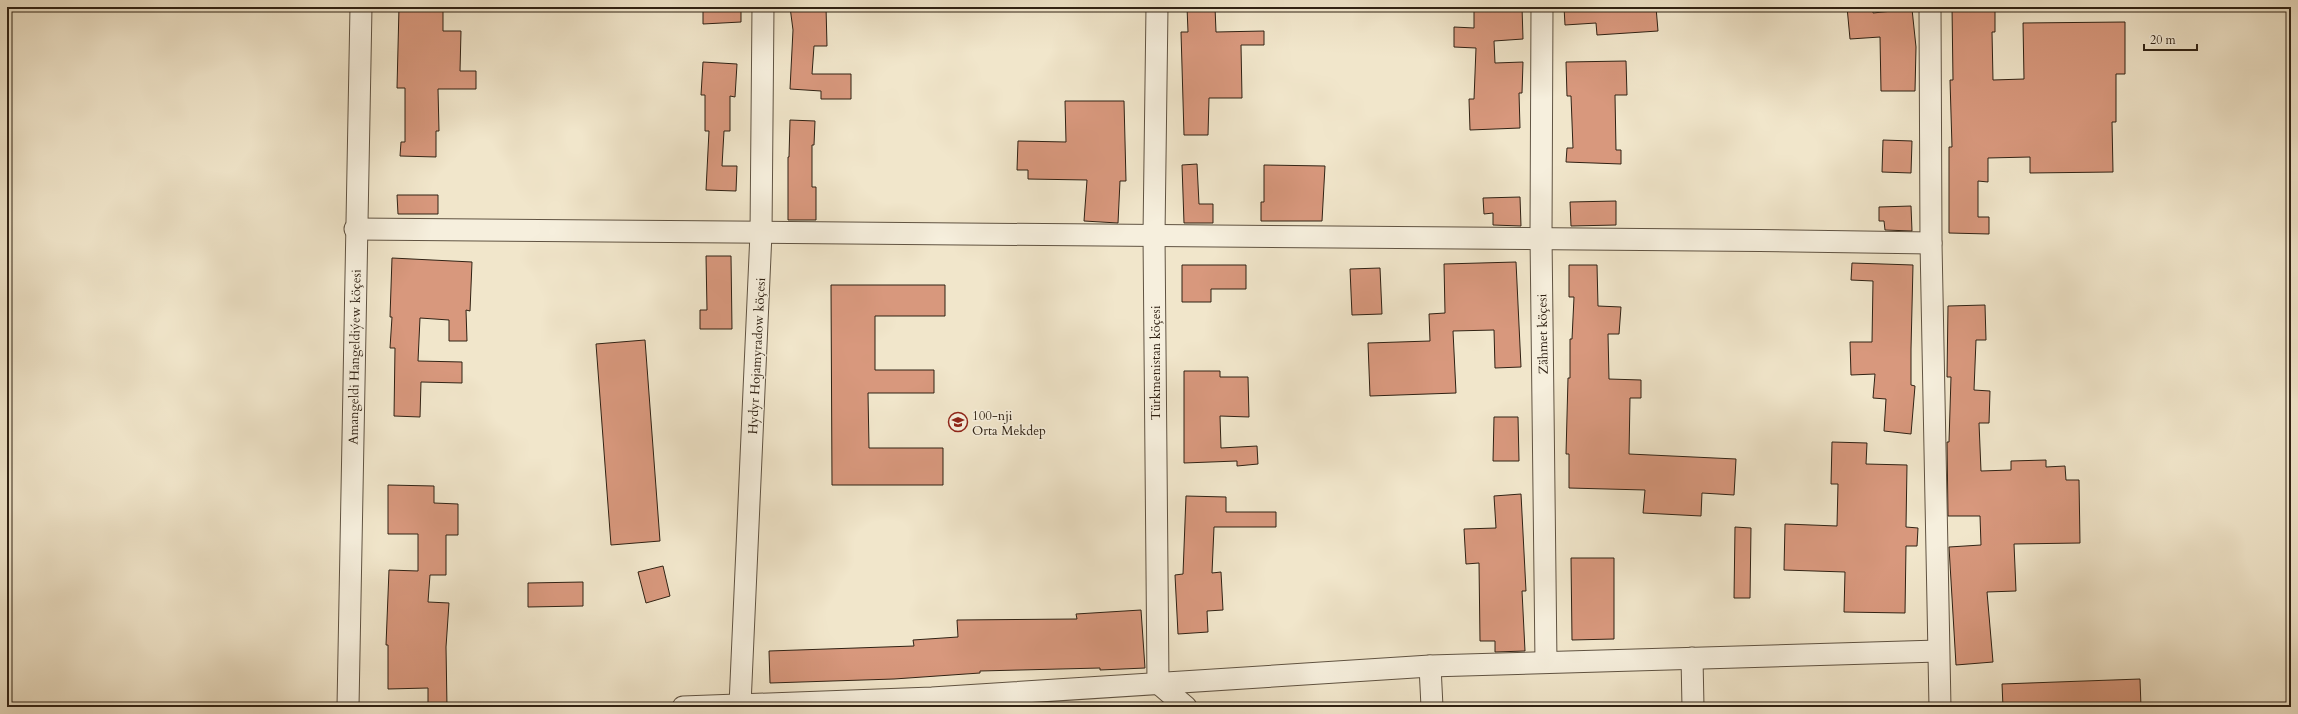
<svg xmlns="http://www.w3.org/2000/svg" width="2298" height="714" font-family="Cardo,serif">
<rect width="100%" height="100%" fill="#f1e6cb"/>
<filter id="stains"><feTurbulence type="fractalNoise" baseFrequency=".005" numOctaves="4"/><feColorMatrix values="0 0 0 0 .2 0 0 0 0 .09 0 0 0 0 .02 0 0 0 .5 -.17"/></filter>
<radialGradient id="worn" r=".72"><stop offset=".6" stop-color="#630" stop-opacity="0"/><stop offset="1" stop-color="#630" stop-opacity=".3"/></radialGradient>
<!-- building -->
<g fill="#d8987d" stroke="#302214">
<path d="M399,7H443V31H461L460,71H476V89H438L439,131H436V157L400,156L401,142H405V88H397Z"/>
<path d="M703,7H741V22L703,24Z"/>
<path d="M790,7H826L827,46H814L812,74H851V99H821V91L790,89L793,30Z"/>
<path d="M1187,7H1215L1216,32L1264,31V45H1241L1242,98H1209L1208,135H1184L1181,32H1188Z"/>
<path d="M1474,7H1522L1523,39L1494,41L1495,63L1523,62L1522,93H1519L1520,128L1470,130L1469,99H1474L1476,48L1454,47V27L1474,28Z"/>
<path d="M1564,7H1656L1658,31L1597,35L1596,23L1565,25Z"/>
<path d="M1847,7H1873V13L1912,9L1916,47L1915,91H1881L1880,37L1850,39Z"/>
<path d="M1952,7H1995V32H1992L1993,80L2024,79L2023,23L2125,22V74H2116V122H2112L2113,172L2030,173V157L1988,158V182L1978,181V217H1989V234L1949,233V147H1952L1950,80H1953Z"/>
<path d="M1626,61L1627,95H1615L1616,150H1621V164L1566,162L1567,148H1573L1571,96H1567L1566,62Z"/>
<path d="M703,62L737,64L735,97L730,96V131H724L722,166H737L736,191L706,190L709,131H705V95H701Z"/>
<path d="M1065,101H1124L1126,181H1120L1118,223L1084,221L1087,180L1028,179V170H1017L1018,141L1066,142Z"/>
<path d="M790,120L815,121L814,145H812V187H816V220H788V157H789Z"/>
<path d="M1883,140L1912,141L1911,173L1882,172Z"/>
<path d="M1197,164L1199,204H1213V223H1184L1182,165Z"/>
<path d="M1264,165L1325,166L1322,221H1261V202H1264Z"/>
<path d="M397,195H438V214H398Z"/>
<path d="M1520,197L1521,226L1493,225V213L1484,214L1483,198Z"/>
<path d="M1616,201V225L1571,226L1570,202Z"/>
<path d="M1911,206L1912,231L1885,230L1884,221H1879V207Z"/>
<path d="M706,256H731L732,329H700V310H707Z"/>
<path d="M392,258L472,262L470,311L466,310L467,341H449V320L420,318L418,361L462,362V383L421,382L420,417L394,416L395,348H390L392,317H390Z"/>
<path d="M1516,262L1521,367L1495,368L1494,330L1453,331L1456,393L1370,396L1368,343L1430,341L1429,314L1445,313L1444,264Z"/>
<path d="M1852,263L1913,265L1911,349V385L1915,386L1911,434L1884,431L1886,399L1873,398L1875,374L1851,375L1850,342H1872L1873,281L1851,280Z"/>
<path d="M1182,265H1246V289H1211V302H1182Z"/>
<path d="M1569,265H1597L1598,306L1621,307L1619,334H1608L1609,379L1641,380V398H1630L1629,454L1736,459L1734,495L1702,493L1701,516L1643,513L1645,490L1569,488V454H1566L1568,378H1570V339H1572L1574,297H1569Z"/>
<path d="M1380,268L1382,314L1352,315L1350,269Z"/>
<path d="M831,285H945V316H875V370H934V393H868L869,448H943V485H832Z"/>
<path d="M1985,305L1986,340H1976L1974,390L1990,391L1989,423H1979L1981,471L2011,470V461L2046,460V467L2065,466L2066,480H2079L2080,543L2014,544L2016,591L1987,592L1993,662L1956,665L1949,547L1981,545L1980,516H1948L1947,442H1949L1951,377H1947L1948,306Z"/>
<path d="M645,340L660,541L611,545L596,344Z"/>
<path d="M1184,371H1220V377H1248L1249,417L1220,416L1221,448L1257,446L1258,464L1237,466V461L1184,463Z"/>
<path d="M1494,417H1518L1519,461H1493Z"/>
<path d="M1832,442L1867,443L1866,464L1907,465L1906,527L1918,528L1917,546H1906L1905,613L1844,612L1845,572L1784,570L1785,524L1837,526L1838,484H1831Z"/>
<path d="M388,485L434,486V503L458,504V535H446V575H430L428,602L449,603L446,647L447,707H428V688L388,689V645H386L389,570L418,571V534H388Z"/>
<path d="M1521,494L1526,591H1522L1525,651L1495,652V641H1480L1479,563L1466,564L1464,529L1496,528L1494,496Z"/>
<path d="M1186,496L1226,497V512H1276V527H1214L1212,573L1221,572L1223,610L1207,611L1208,632L1178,634L1175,575L1183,574Z"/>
<path d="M1735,527L1751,528L1750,598H1734Z"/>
<path d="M1571,558H1614V639L1572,640Z"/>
<path d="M663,566L670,596L646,603L638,572Z"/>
<path d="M583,582V606L528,607V583Z"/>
<path d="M1141,610L1145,668L1100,670V668L980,671V673L894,679L770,683L769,651L914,646L913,640L958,637L957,620L1077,619L1076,614Z"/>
<path d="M2140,679L2141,707H2003L2002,684Z"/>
</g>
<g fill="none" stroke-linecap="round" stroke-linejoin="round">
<!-- minor casing -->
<g stroke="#605342" stroke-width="23">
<g id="minor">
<path d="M1157,7L1154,235L1158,683L1186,707"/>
<path d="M1542,7L1541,236L1546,662"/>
<path d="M1930,7L1931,243L1940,707"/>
<path d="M355,229C881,235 1406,234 1931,243"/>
<path d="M1692,658L1693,707"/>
<path d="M1430,666L1432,707"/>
<path d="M740,705L761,233L763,7"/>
<path d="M348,707L361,7"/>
<path d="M683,707L932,698L1430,666L1938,651"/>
</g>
</g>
<!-- minor -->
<use href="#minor" stroke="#f6efdd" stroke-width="21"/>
</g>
<!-- icons -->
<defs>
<g id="school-ring" transform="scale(1)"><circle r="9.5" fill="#f6efdd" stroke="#8f2418" stroke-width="1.5"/><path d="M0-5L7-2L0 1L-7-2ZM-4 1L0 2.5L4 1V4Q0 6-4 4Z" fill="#8f2418"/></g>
</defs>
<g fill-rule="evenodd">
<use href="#school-ring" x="958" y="422"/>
</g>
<g text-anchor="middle" stroke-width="3" stroke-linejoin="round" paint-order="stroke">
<!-- street labels -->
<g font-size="13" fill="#302214" stroke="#f6efdd">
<text transform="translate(1542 334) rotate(-91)" y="5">Zähmet köçesi</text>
<text transform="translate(756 356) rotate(-87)" y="5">Hydyr Hojamyradow köçesi</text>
<text transform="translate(354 357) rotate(-89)" y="5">Amangeldi Hangeldiýew köçesi</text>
<text transform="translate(1155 363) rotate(-90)" y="5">Türkmenistan köçesi</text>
</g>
<!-- poi labels -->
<g font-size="13" fill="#302214" stroke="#f6efdd" text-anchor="start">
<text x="972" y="420">100-nji<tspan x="972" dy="15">Orta Mekdep</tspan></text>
</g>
</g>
<!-- margin -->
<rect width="2298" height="714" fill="none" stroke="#f1e6cb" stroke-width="24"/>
<rect x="8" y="8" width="2282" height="698" fill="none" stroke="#302214" stroke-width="2"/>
<rect x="12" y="12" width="2274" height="690" fill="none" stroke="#302214"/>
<!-- scale -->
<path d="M2144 44v6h53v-6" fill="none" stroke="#302214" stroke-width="2"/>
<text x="2150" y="44" font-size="12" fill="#302214" stroke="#f6efdd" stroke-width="3" paint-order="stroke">20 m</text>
<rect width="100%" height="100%" filter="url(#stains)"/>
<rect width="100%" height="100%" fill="url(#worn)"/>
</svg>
